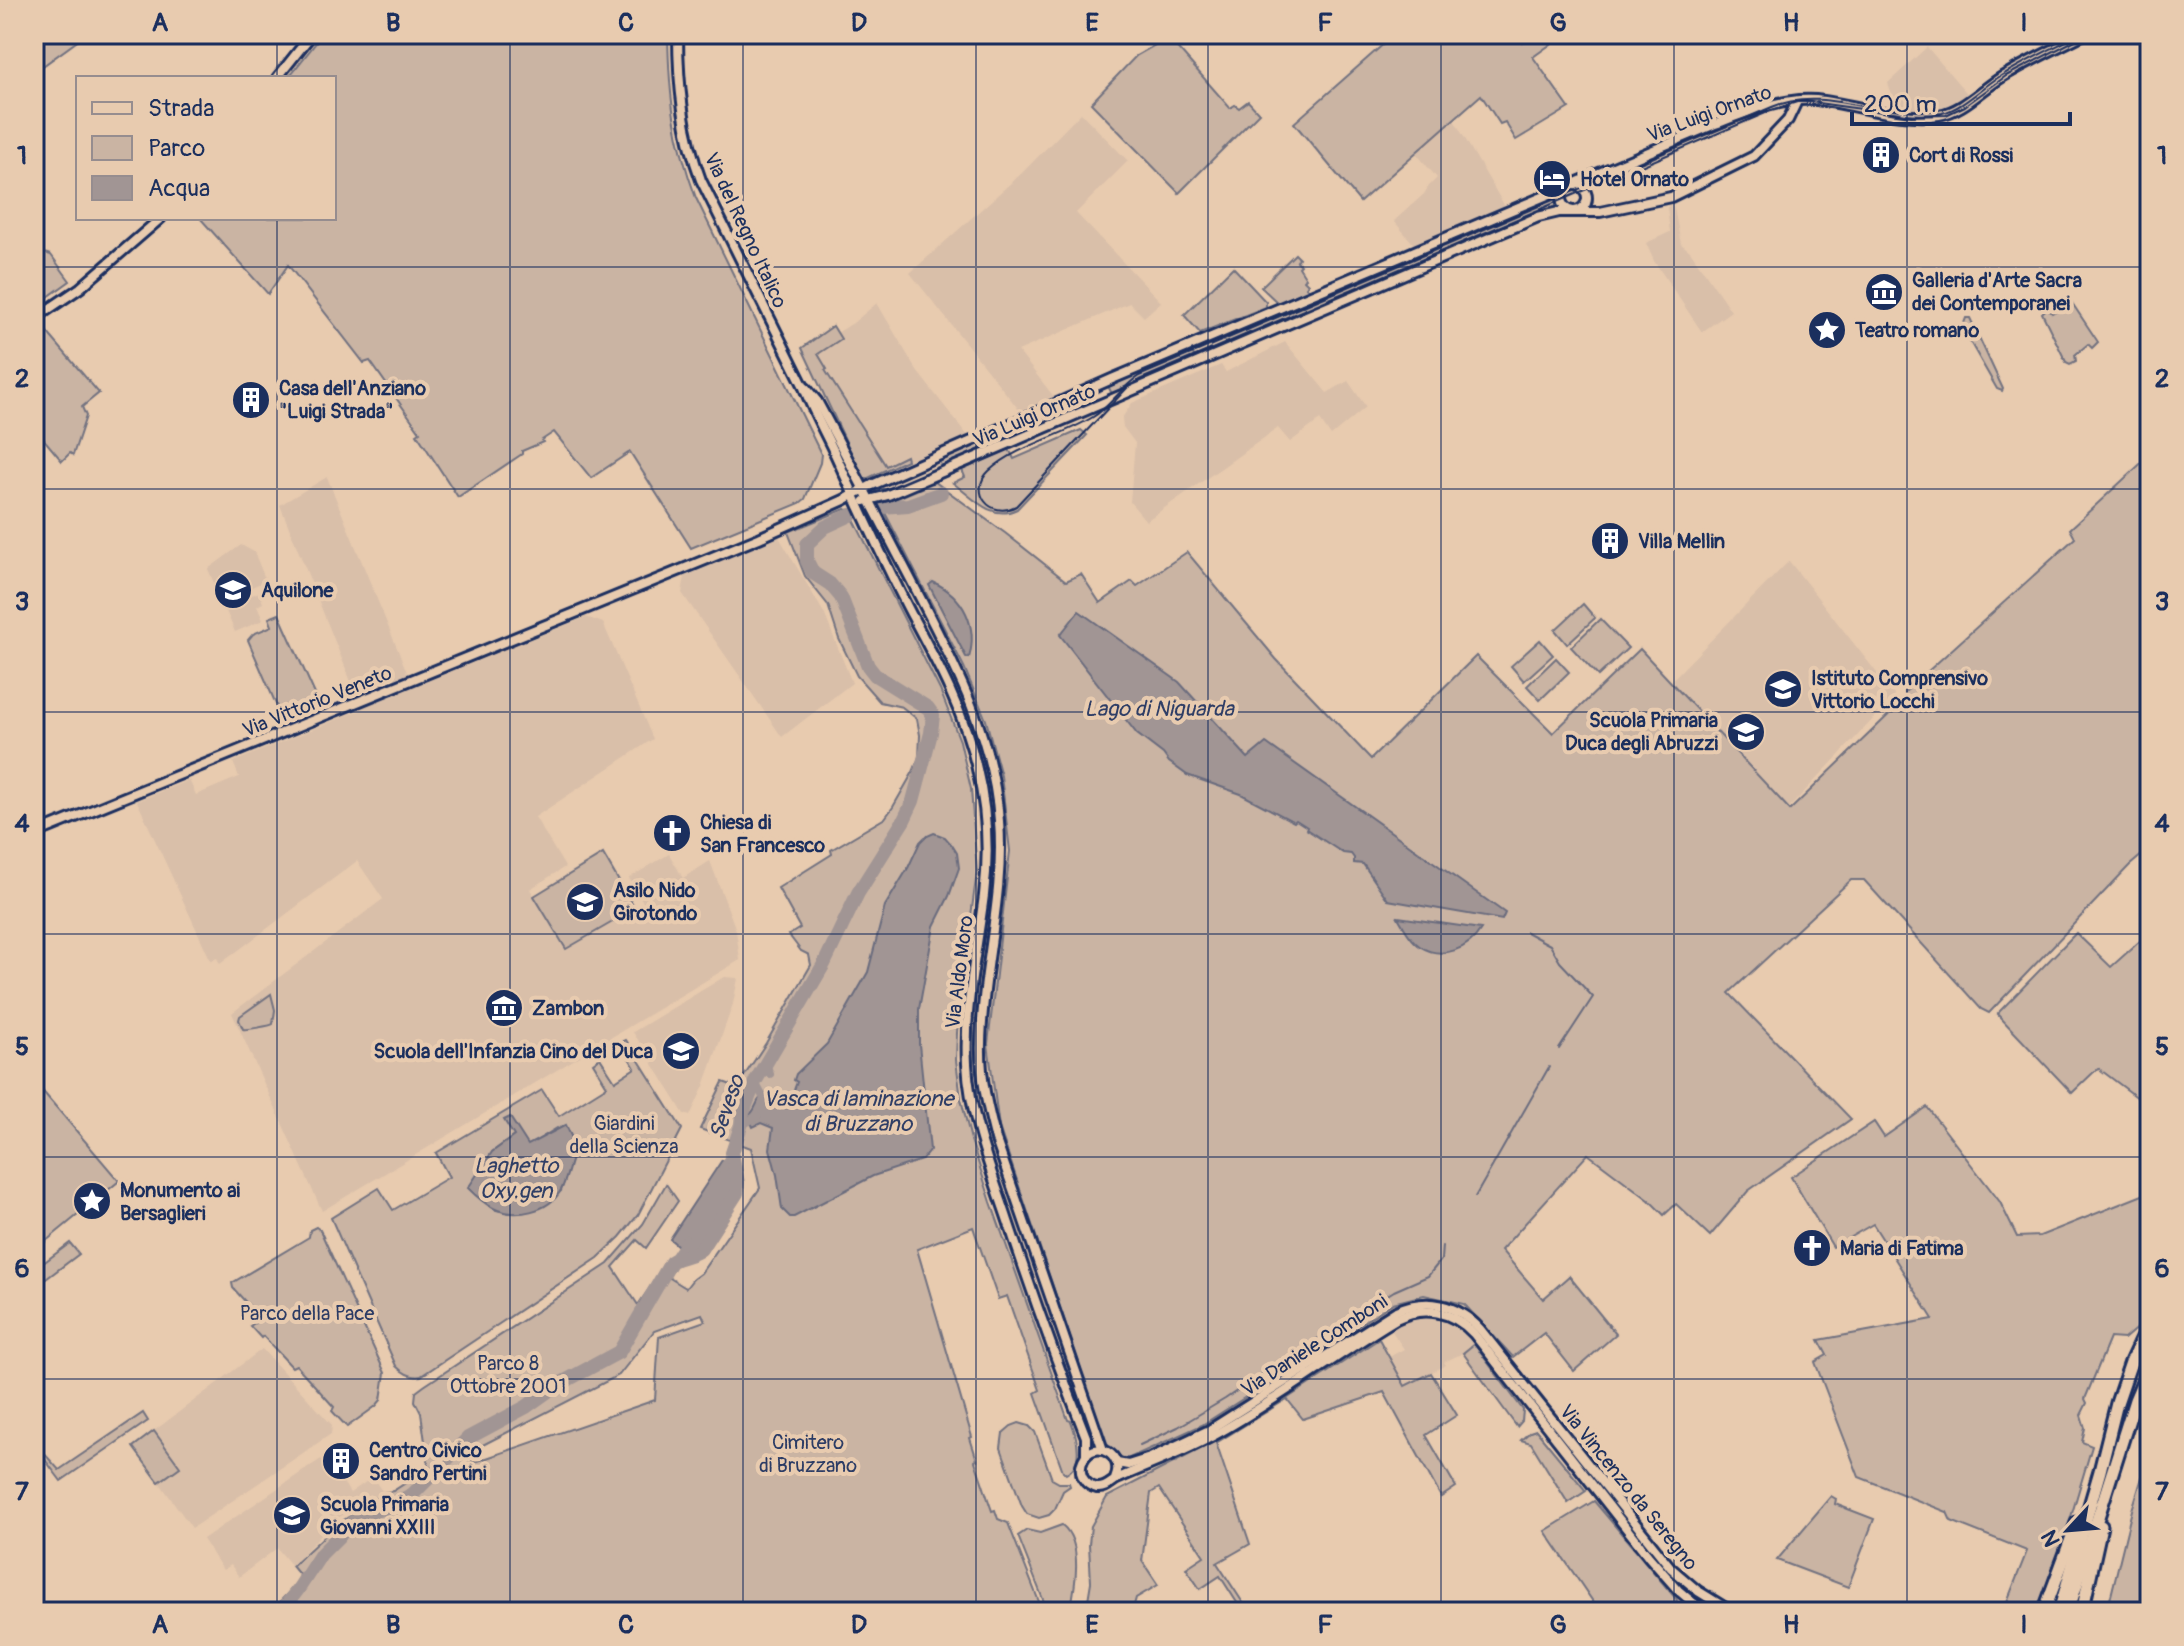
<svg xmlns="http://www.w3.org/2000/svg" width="2184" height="1646" font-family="Pangolin,sans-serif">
<rect width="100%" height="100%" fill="#e8cbaf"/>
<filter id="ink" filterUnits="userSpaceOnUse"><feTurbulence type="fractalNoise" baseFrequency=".0125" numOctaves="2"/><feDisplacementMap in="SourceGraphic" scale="16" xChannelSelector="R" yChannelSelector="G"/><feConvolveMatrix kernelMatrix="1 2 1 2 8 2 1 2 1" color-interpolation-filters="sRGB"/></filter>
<g filter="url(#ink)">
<!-- built -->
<g fill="#d9bfa9">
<path d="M1927,47L1970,97L1946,111L1921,113L1903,112L1890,90L1888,83Z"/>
<path d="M1081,113L1128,161L1076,213L1161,302L1144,317L1130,303L1127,304L1018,351L1058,402L1024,416L910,273L1022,173Z"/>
<path d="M1454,120L1507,210L1417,248L1394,221L1424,194L1429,186L1437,178L1416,153Z"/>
<path d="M1673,203L1681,244L1690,251L1731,311L1702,332L1654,261L1646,243L1670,232L1667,207Z"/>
<path d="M877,303L917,371L971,440L890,474L825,370L818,354L840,339L837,333L853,323Z"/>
<path d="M1285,342L1327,393L1348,381L1366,407L1331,436L1320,420L1290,442L1278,428L1146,521L1130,502L1135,443L1123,427L1122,418L1132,403L1221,365L1226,372Z"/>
<path d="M327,477L413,687L586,617L603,623L653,739L535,817L565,867L530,889L534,896L603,854L636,908L643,902L629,878L669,854L683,878L710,861L736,930L740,960L322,1211L232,1013L383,899L357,861L220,964L217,958L211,961L137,801L189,780L196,795L239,777L233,762L362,709L280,505Z"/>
<path d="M779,537L824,613L852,683L782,737L682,593L685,576Z"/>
<path d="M241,545L254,552L266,581L249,588L252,595L259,592L263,603L257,606L263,620L235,632L208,569Z"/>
<path d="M1789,561L1895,696L1788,809L1670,682Z"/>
<path d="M724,977L738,978L733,1004L704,1086L690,1116L684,1114L633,1032Z"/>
<path d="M1437,1312L1478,1338L1463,1353L1444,1362L1446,1365L1405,1386L1389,1357L1404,1349L1387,1324L1399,1317Z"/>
<path d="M262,1349L332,1425L331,1434L192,1528L159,1482L180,1467L154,1431Z"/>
<path d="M321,1459L334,1478L339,1476L350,1493L373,1477L383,1493L334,1520L292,1566L277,1548L239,1577L231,1565L223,1570L203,1539Z"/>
</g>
<!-- green -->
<g fill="#cab4a3" stroke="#727280" stroke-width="2" fill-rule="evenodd">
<path d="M34,34H87L40,68L34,60Z"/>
<path d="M323,34H668C669,97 674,138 696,198L821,454L820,463L805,499L800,503L691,548L630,452L591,478L554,432L542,440L543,442L522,451V454L458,497L417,434L420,432L370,361L364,363L288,265L268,294L200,218H334V78H288Z"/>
<path d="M1162,34H1169L1167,36L1230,108L1235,105L1239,108L1248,101L1259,113L1179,193L1091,103L1136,56L1155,45Z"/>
<path d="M1395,34H1517L1523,42L1534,34H1565L1533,57L1569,108L1516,140L1505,122L1500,124L1481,95L1360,202L1294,123Z"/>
<path d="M1557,195L1560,209L1399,273L1397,271L1345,293L1346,296L1227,347L1222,336L1341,286L1343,288L1395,265V263Z"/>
<path d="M34,245L38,251L51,255L70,281L45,299L34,303Z"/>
<path d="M1295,254L1299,258L1297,261L1301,265L1299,267L1306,278L1304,280L1308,284L1306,287L1310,291L1279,304L1261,287Z"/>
<path d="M1233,267L1266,302V307L1200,333L1184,315Z"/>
<path d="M2063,297L2070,300L2098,342L2092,348L2088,344L2075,355L2076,361L2070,364L2066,362L2042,313L2047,308L2052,313L2062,307L2058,300Z"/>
<path d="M1966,318H1970L2003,389L2002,391L1997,389L1965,333L1963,326Z"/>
<path d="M41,325L99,393L82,407L86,416L73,455L70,453L62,461L42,437L34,443V329Z"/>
<path d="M833,326L841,339L818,354L827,369L825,370L886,466L906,456L907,460L864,480L802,348Z"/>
<path d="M1190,350L1197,360L1113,396L1108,386Z"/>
<path d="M1087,394H1093L1095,400L941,466L939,460L950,453Z"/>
<path d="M1081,430L1087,435L1017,509C992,522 972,497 953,483L965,477L962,470L1009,449L1014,459Z"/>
<path d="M2150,455V848L2129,866L1989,1013L1981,1009L1864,880H1851L1729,993L1851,1119L1748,1191L1710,1236L1676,1204L1664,1215L1649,1200L1588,1154L1501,1250L1543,1299L1569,1276L1616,1334L1574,1371L1544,1333L1513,1357L1464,1304L1424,1295L1393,1303L1202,1425L1125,1460L1107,1446L999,1127L988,1044L1010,851L1001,776L986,720L964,667L881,505L935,482L1005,533L1066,581L1081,574L1100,603L1132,581L1137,586L1187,552L1276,659L1371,759L1476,656L1553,733L1640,649L1790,810L1905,699V692L2075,538L2070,529Z"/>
<path d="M845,509L849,510L940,690L960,741L971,789L977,872L960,996L957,1033L956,1060L961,1099L971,1140L991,1202L1068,1420L1071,1421C1077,1437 1084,1464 1066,1474L1063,1471L1035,1393L1040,1390L1007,1296L998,1299L973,1227L917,1249L972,1437L970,1438L977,1460L975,1461L992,1511L995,1510L998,1519L1008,1523L1043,1612H270L302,1578L292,1566L334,1527L383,1493L393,1491L424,1471L428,1463L421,1413L415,1401L416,1392L424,1386L608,1264L643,1224L666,1184L678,1201L646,1248L637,1240L613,1267L638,1305L660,1272L686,1288L693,1279L701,1273L760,1188L751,1148L700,1129L723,1082L737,1087L766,1043L811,965L809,955L801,951L789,935L800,928L778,888L832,854L831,850L885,818L893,807L913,772L919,757L920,735L917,719L902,707L880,702L857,676L839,639L828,605L805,576L788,532ZM702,1314L705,1321L659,1337L655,1400L472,1463L473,1450L619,1375L654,1331Z"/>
<path d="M1583,604L1595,618L1567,644L1555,630Z"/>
<path d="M279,614L318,701L281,716L248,640L253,634L272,626L269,618Z"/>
<path d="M1600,619L1628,648L1598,676L1571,647Z"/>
<path d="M1540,640L1553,655L1524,681L1511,666Z"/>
<path d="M1556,658L1569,672L1540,700L1527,686Z"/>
<path d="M603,854L635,909L566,949L534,896Z"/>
<path d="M2150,932V1107L2098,1068L2072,1093L1997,1014L2076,933L2111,967Z"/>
<path d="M271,994L275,1010L273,1024C271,1026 245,1030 243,1029L239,1020L240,1016Z"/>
<path d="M626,1040L682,1129L638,1215L620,1237L598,1258L421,1376C411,1378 403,1373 396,1366L331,1218L379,1188L393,1210L449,1177L436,1153L542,1090L559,1116L607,1086L593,1063L600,1058L615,1081L635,1068L620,1043ZM557,1128L575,1147L561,1191L526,1212L510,1213L496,1210L492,1152L514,1136L528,1146Z"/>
<path d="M34,1081L119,1181L34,1251Z"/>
<path d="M1927,1107L2000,1202L2017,1237L2040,1236L2150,1192V1309L2139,1326L2124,1339L2110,1338L2085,1399L2087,1403L2081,1415L2085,1428L2082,1442L2092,1446L2057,1564L2037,1612H2003L2027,1551L1951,1521L1947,1512L1859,1477L1815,1362L1827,1355L1819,1340L1933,1319L1873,1224L1833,1247L1791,1177L1874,1122L1884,1137Z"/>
<path d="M316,1227L320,1230L385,1373L381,1400L376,1406L347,1427L332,1411L334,1407L296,1365L292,1367L263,1336L261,1338L250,1326L261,1319L233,1288L232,1283L309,1237L310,1230Z"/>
<path d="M70,1243L79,1254L34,1288V1270Z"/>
<path d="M1379,1339L1405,1386L1431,1373L1457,1415L1426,1435L1456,1487L1441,1497L1384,1392L1303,1419L1287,1399L1216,1443L1250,1544L1217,1563L1249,1612H1243L1220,1576L1200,1589L1186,1568L1204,1556L1159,1488L1151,1493L1142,1561L1158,1585L1136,1598L1132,1612H1086L1091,1582L1089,1544L1091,1526L1107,1497L1214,1442L1288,1398Z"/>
<path d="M1474,1344L1523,1410L1522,1421L1517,1427L1463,1353Z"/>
<path d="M143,1413L148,1421L61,1481L34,1445V1442L59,1470Z"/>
<path d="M1019,1423L1029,1426L1035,1432L1052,1479L1059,1483H1069L1070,1486L1063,1491L1055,1509L1049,1515L1039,1518L1027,1514L1022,1506L1001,1448L1003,1433L1011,1426Z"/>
<path d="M1536,1430L1586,1491L1568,1503L1531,1443L1521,1440L1530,1432Z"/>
<path d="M154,1431L180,1467L159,1482L133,1447Z"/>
<path d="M2150,1451V1612H2107L2132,1510Z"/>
<path d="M1831,1496L1836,1499L1835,1504L1874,1519L1848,1587L1777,1560Z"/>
<path d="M1594,1501L1677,1600L1668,1612H1600L1545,1531Z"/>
<path d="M1062,1525C1084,1543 1075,1588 1070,1612H1048L1018,1536L1027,1530L1040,1533Z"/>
</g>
<!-- water -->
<g fill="#a19594" stroke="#6b6c7e" stroke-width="2">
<path d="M933,582C964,596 978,626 969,658L966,657L929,585Z"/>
<path d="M1079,611L1179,682L1248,758L1266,743L1505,913L1502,920L1388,900L1363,864L1354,863V858L1351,854L1343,853L1306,829L1307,827L1296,820L1294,822L1241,794L1187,775L1169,762L1163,754L1137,734L1060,635Z"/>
<path d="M934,833L945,837L952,845L957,853L959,868L949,896L934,926L919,1009V1044L930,1150L922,1160L873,1176L794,1217H790L782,1209L777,1175L770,1149L773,1128L761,1123L753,1127L748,1116C757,1111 755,1099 765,1094L769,1101L787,1108L797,1082L794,1080L796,1074L827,1044L868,972L885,906L908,868L920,842L925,837Z"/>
<path d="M1398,917L1481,929C1469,949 1442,960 1421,947C1411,941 1404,927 1398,917Z"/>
<path d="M510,1117L528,1145L566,1125L576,1147C570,1160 568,1177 561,1190C549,1212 515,1219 493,1208C483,1203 476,1196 468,1188L492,1152L514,1136L504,1120Z"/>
<path d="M722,1160L730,1165L734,1184L732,1194L697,1246L685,1252L670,1239Z"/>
</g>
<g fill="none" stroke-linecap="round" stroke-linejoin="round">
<!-- stream -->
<g stroke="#6b6c7e" stroke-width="2">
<path d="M1526,932L1550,945L1560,962L1593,997L1559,1049"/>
<path d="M1475,1197L1549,1067"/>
<path d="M1140,1445L1178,1427L1225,1399L1266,1371L1394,1291L1428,1276L1441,1260L1442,1246"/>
</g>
<!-- canal -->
<g stroke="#a19594" stroke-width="8">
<path d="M766,1064L770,1074"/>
<path d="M755,1082L764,1099L762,1103"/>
<path d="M741,1126L757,1116"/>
<path d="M722,1170L732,1153"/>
<path d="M671,1262L686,1239"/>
</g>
<!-- river -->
<g stroke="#a19594" stroke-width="14">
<path d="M882,507L908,505L941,493"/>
<path d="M281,1612L299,1588L321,1554L354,1521L363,1515L390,1506L413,1494L468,1438L526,1407L554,1387L619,1352L671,1262C681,1255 692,1257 701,1249L737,1193L738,1183L732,1153L741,1126L743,1113L755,1082L824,964L858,893L904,820L913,801L931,733L933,715L928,708L875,675L868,666L841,597L830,584L813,573L807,561V544L825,527L851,515"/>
</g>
<!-- secondary casing -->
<g stroke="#1b2f5e" stroke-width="14">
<g id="secondary">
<path d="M678,34C678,85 683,132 701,180L803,385C812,410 825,432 836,456C860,509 884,562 911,614C938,664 965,714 977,769C987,810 989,853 984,895C977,951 964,1007 967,1064C970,1118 991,1170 1008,1221C1032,1293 1058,1366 1086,1437V1455"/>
<path d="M277,78L312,34"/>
<circle cx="1574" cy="198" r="13"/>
<path d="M34,319L80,288L161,218"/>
<path d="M806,388L817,401C849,460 879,519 910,578C950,656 993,732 999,821C1005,897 982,969 981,1044C980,1077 988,1109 996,1140L1103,1450"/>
<path d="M865,501L888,495L1538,217L1559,212H1600L1671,197L1754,156L1788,120L1797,101"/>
<path d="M34,834L759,538L844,500L872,485L1112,379L1715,124C1745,113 1783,97 1816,100C1856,104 1898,121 1939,115C1963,111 1981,90 2002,77C2028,61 2057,48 2084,34"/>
<path d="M1117,1463L1128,1465L1150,1458L1209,1430L1396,1311C1427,1297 1457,1304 1480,1329L1671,1568L1698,1591L1732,1612"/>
<path d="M1115,1479C1126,1454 1094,1438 1083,1460C1080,1466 1080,1472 1083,1478C1086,1483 1091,1487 1097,1488C1107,1489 1111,1481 1119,1478C1153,1463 1187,1451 1220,1432C1280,1398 1336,1355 1396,1319C1424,1305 1453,1311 1474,1334L1649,1557L1678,1590L1704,1612"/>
</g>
</g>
<!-- highway casing -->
<g stroke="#1b2f5e" stroke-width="17">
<g id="highway">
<path d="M2044,1612L2077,1523"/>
<path d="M2059,1612L2100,1471L2117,1403L2131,1362L2150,1321"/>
<path d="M2068,1612L2135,1400L2150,1365"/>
<path d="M2082,1612L2101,1526"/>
</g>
</g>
<!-- secondary -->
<use href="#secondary" stroke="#e8cbaf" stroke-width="8"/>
<!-- highway -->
<use href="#highway" stroke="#e8cbaf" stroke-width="11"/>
<!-- tram -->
<path stroke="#1b2f5e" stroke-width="2" d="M2080,34C2053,48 2025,61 1999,77C1980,89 1963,108 1942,113C1884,123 1828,84 1772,107L1139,376C1121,387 1111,406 1093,417C1059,438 1020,444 989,471C968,491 990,520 1016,506L1127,388L1139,380L1775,109L1797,102H1811L1911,116L1946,115L1965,106L2006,76L2087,34"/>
</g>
</g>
<!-- grid -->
<path fill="none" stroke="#1b2f5e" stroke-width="2" stroke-opacity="0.55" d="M277,34V78M510,34V1612M743,34V1612M976,34V1612M1208,34V1612M1441,34V1612M1674,34V1612M1907,34V1612M277,218V1612M34,267H2150M34,489H2150M34,712H2150M34,934H2150M34,1157H2150M34,1379H2150"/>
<!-- icons -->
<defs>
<g id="building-disc" transform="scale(2)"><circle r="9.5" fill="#1b2f5e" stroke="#e8cbaf"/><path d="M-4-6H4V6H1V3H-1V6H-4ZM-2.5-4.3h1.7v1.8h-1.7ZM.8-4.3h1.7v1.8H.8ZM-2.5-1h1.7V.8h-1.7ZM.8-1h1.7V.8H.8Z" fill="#fff"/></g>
<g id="hotel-disc" transform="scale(2)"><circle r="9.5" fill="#1b2f5e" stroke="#e8cbaf"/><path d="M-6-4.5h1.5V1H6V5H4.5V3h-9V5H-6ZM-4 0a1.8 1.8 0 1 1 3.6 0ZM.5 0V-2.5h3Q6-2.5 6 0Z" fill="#fff"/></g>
<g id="museum-disc" transform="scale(2)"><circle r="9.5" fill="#1b2f5e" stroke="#e8cbaf"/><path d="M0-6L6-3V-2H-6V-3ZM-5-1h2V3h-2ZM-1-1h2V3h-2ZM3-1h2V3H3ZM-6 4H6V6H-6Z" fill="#fff"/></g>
<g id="sight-disc" transform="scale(2)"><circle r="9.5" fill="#1b2f5e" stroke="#e8cbaf"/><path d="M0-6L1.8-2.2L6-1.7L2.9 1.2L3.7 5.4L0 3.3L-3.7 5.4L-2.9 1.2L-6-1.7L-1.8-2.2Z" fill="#fff"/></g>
<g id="school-disc" transform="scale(2)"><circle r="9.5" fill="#1b2f5e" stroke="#e8cbaf"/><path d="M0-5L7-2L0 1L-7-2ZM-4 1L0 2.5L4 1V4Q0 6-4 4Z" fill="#fff"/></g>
<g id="church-disc" transform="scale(2)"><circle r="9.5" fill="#1b2f5e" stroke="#e8cbaf"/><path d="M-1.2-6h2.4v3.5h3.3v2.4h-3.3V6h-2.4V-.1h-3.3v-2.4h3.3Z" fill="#fff"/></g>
</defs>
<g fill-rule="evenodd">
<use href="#building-disc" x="1881" y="155"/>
<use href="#hotel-disc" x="1552" y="179"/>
<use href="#museum-disc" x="1884" y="292"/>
<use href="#sight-disc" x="1827" y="330"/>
<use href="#building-disc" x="251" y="400"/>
<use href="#building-disc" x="1610" y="541"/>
<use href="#school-disc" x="233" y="590"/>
<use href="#school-disc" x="1783" y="689"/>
<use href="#school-disc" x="1746" y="732"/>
<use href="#church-disc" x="672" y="833"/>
<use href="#school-disc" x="585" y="902"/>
<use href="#museum-disc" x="504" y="1008"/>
<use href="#school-disc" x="681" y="1051"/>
<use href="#sight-disc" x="92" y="1201"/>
<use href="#church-disc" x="1812" y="1248"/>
<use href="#building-disc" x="341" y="1461"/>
<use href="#school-disc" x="292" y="1515"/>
</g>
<g text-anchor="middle" stroke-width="8" stroke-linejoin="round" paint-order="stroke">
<!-- street labels -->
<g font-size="20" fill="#1b2f5e" stroke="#e8cbaf">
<text transform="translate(1709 113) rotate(-20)" y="7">Via Luigi Ornato</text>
<text transform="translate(746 230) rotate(65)" y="7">Via del Regno Italico</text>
<text transform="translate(1034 415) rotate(-23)" y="7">Via Luigi Ornato</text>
<text transform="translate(317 701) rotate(-22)" y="7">Via Vittorio Veneto</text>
<text transform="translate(959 972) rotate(-83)" y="7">Via Aldo Moro</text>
<text transform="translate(1314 1345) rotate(-33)" y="7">Via Daniele Comboni</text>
<text transform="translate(1629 1487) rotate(51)" y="7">Via Vincenzo da Seregno</text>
</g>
<!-- poi labels -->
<g font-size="20" font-weight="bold" fill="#1b2f5e" stroke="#e8cbaf" text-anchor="start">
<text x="1909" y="162">Cort di Rossi</text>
<text x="1580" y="186">Hotel Ornato</text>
<text x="1912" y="287">Galleria d'Arte Sacra<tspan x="1912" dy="23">dei Contemporanei</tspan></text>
<text x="1855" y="337">Teatro romano</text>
<text x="279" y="395">Casa dell'Anziano<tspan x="279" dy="23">"Luigi Strada"</tspan></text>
<text x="1638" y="548">Villa Mellin</text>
<text x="261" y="597">Aquilone</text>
<text x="1811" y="685">Istituto Comprensivo<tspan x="1811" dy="23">Vittorio Locchi</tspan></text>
<text x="1718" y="727" text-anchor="end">Scuola Primaria<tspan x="1718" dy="23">Duca degli Abruzzi</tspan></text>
<text x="700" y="829">Chiesa di<tspan x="700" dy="23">San Francesco</tspan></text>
<text x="613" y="897">Asilo Nido<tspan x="613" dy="23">Girotondo</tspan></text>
<text x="532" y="1015">Zambon</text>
<text x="653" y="1058" text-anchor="end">Scuola dell'Infanzia Cino del Duca</text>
<text x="120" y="1197">Monumento ai<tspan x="120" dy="23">Bersaglieri</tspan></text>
<text x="1840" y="1255">Maria di Fatima</text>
<text x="369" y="1457">Centro Civico<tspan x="369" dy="23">Sandro Pertini</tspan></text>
<text x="320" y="1511">Scuola Primaria<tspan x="320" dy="23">Giovanni XXIII</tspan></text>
</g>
<!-- park labels -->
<g font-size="20" fill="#2c3c65" stroke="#e8cbaf">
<text x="624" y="1130">Giardini<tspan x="624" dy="23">della Scienza</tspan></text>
<text x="307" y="1320">Parco della Pace</text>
<text x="508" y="1370">Parco 8<tspan x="508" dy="23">Ottobre 2001</tspan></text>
<text x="808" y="1449">Cimitero<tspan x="808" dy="23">di Bruzzano</tspan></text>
</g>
<!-- water labels -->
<g font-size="22" font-style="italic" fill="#2f3e66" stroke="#e8cbaf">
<text x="1159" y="716">Lago di Niguarda</text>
<text x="858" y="1106">Vasca di laminazione<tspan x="858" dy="25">di Bruzzano</tspan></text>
<text transform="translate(726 1107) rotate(-71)" y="8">Seveso</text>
<text x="516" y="1173">Laghetto<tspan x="516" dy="25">Oxy.gen</tspan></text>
</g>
</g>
<!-- margin -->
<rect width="2184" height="1646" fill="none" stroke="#e8cbaf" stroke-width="88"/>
<!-- legend -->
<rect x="76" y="76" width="260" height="144" fill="#e8cbaf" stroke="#968d8f" stroke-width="2"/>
<rect x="92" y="102" width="40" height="12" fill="#e8cbaf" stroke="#968d8f" stroke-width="2"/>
<text x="148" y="116" font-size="24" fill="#1b2f5e">Strada</text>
<rect x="92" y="136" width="40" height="24" fill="#cab4a3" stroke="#968d8f" stroke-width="2"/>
<text x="148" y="156" font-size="24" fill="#1b2f5e">Parco</text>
<rect x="92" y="176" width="40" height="24" fill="#a19594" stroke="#968d8f" stroke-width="2"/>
<text x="148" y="196" font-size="24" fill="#1b2f5e">Acqua</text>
<!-- north arrow -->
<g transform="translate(2068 1530) rotate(244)" stroke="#e8cbaf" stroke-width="6" paint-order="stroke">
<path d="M0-6L14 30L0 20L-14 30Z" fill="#1b2f5e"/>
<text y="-12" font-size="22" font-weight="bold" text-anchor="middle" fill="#1b2f5e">N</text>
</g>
<!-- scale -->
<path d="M1852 112v12h218v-12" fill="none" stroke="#1b2f5e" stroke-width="4"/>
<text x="1864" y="112" font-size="24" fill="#1b2f5e" stroke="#e8cbaf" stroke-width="6" paint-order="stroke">200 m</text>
<rect x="44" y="44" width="2096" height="1558" fill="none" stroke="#1b2f5e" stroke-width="3"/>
<g font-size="26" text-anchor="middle" font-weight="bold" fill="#1b2f5e">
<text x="160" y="31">A</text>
<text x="393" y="31">B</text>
<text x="626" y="31">C</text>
<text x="859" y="31">D</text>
<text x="1092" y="31">E</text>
<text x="1325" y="31">F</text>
<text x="1558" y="31">G</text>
<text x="1791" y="31">H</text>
<text x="2024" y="31">I</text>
<text x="22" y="164">1</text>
<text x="2162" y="164">1</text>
<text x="22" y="387">2</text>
<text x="2162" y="387">2</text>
<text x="22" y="610">3</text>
<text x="2162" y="610">3</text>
<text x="22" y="832">4</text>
<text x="2162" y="832">4</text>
<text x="22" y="1055">5</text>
<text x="2162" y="1055">5</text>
<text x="22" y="1277">6</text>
<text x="2162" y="1277">6</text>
<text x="22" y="1500">7</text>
<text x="2162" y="1500">7</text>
<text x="160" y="1633">A</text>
<text x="393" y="1633">B</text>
<text x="626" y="1633">C</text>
<text x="859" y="1633">D</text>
<text x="1092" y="1633">E</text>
<text x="1325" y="1633">F</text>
<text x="1558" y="1633">G</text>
<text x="1791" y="1633">H</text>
<text x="2024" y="1633">I</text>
</g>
</svg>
